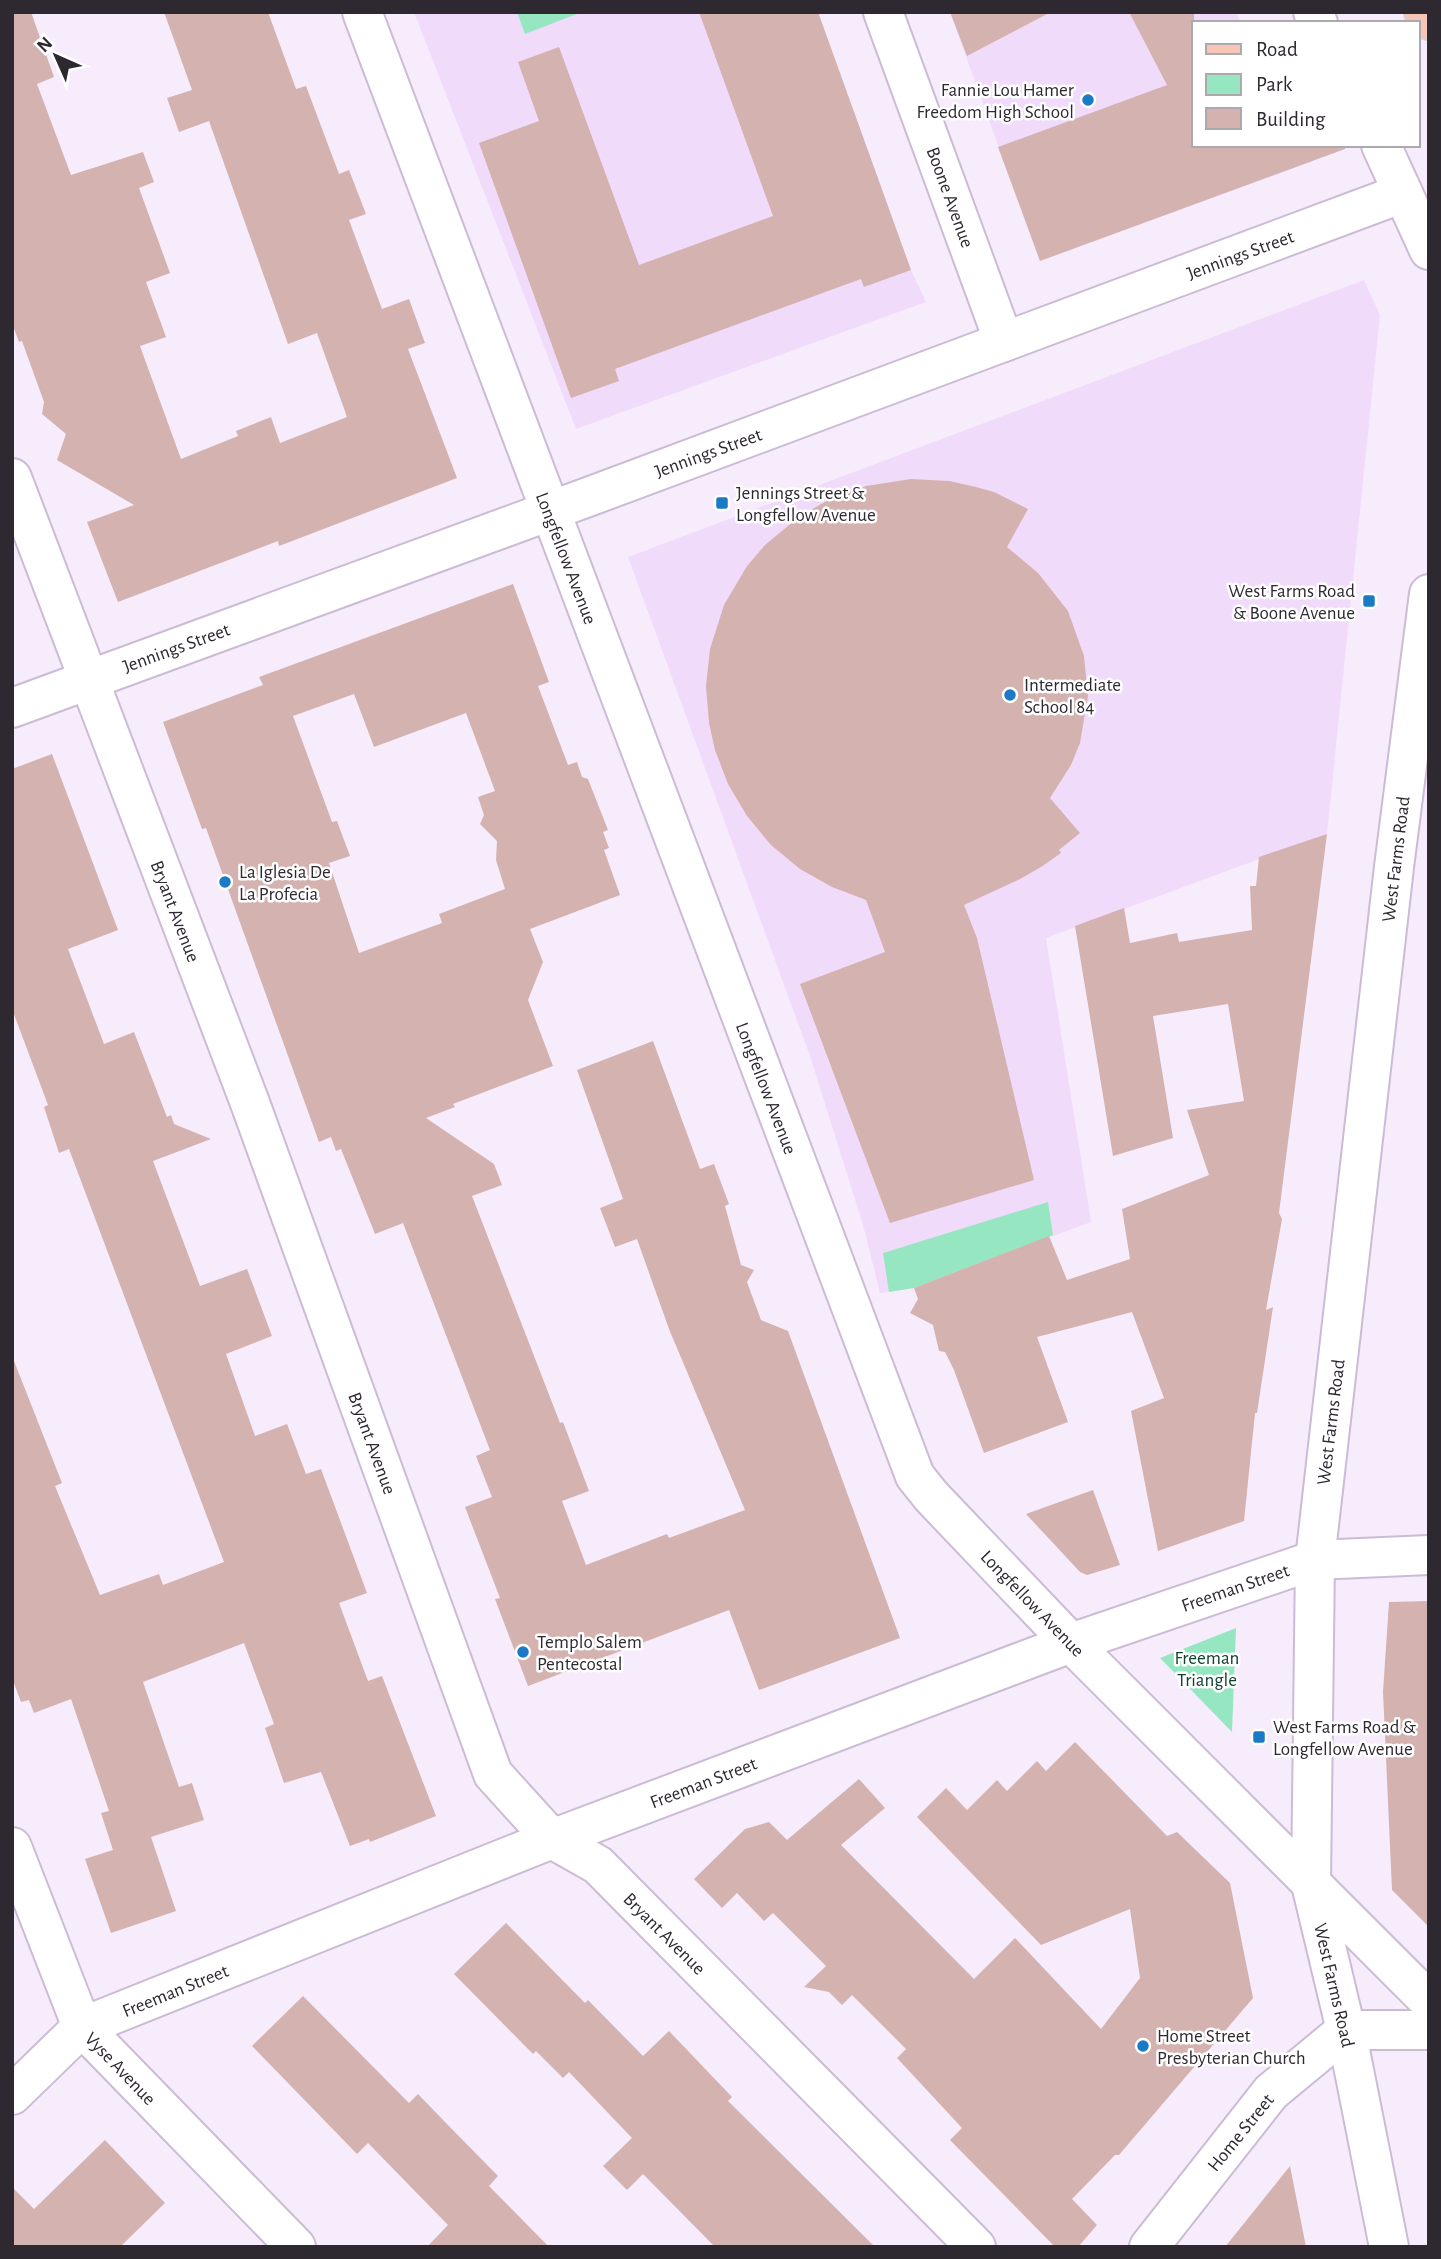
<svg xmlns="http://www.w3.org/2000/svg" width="1441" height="2259" font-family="'Alegreya Sans',sans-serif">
<rect width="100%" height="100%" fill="#f7ecfc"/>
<!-- built -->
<g fill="#f1dbfb">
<path d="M414,12H818L911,270L926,302L576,429Z"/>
<path d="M950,12H1236L1241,23H1194V145H1302L1311,162L1040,261Z"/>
<path d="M1364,280L1380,315L1327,834L1046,938L1091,1222L914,1288L880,1293L863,1225L810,1056L628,557Z"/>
</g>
<!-- green -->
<g fill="#96e6c2">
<path d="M517,12H582L525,34Z"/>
<path d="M1048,1202L1053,1235L914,1288L889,1292L883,1253Z"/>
<path d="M1236,1628L1232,1732L1160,1658Z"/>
</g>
<!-- building -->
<g fill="#d4b2af" fill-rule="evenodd">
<path d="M12,12H31L54,77L37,84L71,175L143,152L154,182L139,188L170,273L146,282L166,337L140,346L181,459L238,436L236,431L271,417L280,443L347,417L317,333L288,344L209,121L179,132L167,98L192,90L164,12H268L296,89L306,86L339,174L349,170L366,214L349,220L382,309L409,299L425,343L408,349L457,478L279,546L278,541L118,602L87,522L134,505L57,460L66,434L42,414L44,402L22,341L19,342L12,323Z"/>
<path d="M699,12H818L911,270L864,287L861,279L615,369L619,381L571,398L479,143L539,121L518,62L559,47L639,265L773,216Z"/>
<path d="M950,12H1051L967,56Z"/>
<path d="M1129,12H1194V145H1345V149L1040,261L998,147L1167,85Z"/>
<path d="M911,479L949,481L976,487L994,492L1028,509L1007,547L1038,573L1068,611L1084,656L1088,696L1080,743L1071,765L1050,798L1080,833L1059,850L1061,853L1041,867L1020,879L964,905L977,938L1034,1180L890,1223L800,984L885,952L866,900L832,887L800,869L771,845L747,816L728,784L715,750L709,723L706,686L710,649L724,605L747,566L765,545L800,516L832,498L866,486Z"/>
<path d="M513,584L549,682L538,686L568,765L577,762L582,777L588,779L608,830L603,832L609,848L604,850L620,895L530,929L543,962L528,1000L553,1066L453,1104L455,1107L426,1118L494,1164L502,1185L472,1196L560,1423L563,1422L589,1491L562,1501L586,1565L667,1534L669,1538L745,1510L669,1329L637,1239L615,1247L600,1208L623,1199L577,1070L653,1041L700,1169L714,1164L729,1204L725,1206L741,1265L754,1270L747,1282L761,1320L788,1331L900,1638L759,1690L729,1610L528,1686L495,1599L500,1598L465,1507L492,1497L476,1456L490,1450L403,1223L375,1234L341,1149L336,1151L331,1137L319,1142L206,828L202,829L163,722L263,685L259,677ZM354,694L374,747L466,713L495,791L478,797L484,815L480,824L497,841L496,860L505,889L439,914L442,923L359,953L329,863L350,856L337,821L332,822L293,716Z"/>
<path d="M52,754L118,930L68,949L104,1044L134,1032L167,1117L171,1115L174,1124L211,1139L153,1161L200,1286L247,1269L272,1336L226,1354L255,1436L287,1424L306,1474L321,1469L367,1593L339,1603L368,1681L382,1676L436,1816L370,1842L369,1839L350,1846L321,1772L284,1783L265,1728L274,1724L244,1643L143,1682L179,1787L192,1783L204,1820L151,1837L176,1911L111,1933L85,1859L113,1850L101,1813L109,1811L71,1699L34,1713L29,1700L21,1702L12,1678V1361H14L62,1483L55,1486L100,1595L159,1574L163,1585L224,1562L69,1149L59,1153L44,1107L48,1105L12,1009V769Z"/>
<path d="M1327,834L1279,1213L1282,1219L1266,1310L1273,1307L1257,1413H1255L1244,1521L1158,1551L1131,1411L1164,1398L1132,1312L1037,1337L1068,1422L984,1453L954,1370L945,1352L939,1351L933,1325L910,1313L918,1299L914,1288L1049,1236L1067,1280L1130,1259L1122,1209L1209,1175L1187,1110L1244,1101L1228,1004L1153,1016L1173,1138L1113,1156L1075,926L1124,908L1130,943L1177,933L1179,942L1252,930L1250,886H1256L1259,857Z"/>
<path d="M1093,1490L1120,1565L1087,1575L1080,1572L1026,1514Z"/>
<path d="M1429,1601V1927L1392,1890L1383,1692L1389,1602Z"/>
<path d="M1075,1742L1167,1836L1177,1832L1230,1883L1253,1998L1119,2155H1115L1072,2199L1097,2225L1078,2247H1055L950,2140L962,2128L897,2058L906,2049L852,1995L842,2005L829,1992L804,1987L826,1966L773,1913L764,1921L737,1893L722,1908L694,1879L745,1829L769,1822L787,1840L859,1779L885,1808L841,1845L974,1979L1015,1938L1101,2029L1140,1978L1130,1909L1041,1945L917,1817L946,1788L967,1810L997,1780L1007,1791L1037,1761L1046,1771Z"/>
<path d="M506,1923L585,2003L588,2000L643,2056L669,2031L732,2097L728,2101L875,2247H715L643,2174L627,2190L603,2166L632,2138L569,2072L563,2078L536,2051L533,2054L454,1974Z"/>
<path d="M303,1996L409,2103L418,2094L445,2122L498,2176L489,2186L549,2247H427L448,2225L368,2143L357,2154L252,2046Z"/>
<path d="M105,2140L165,2203L120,2247H12V2187L34,2209Z"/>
<path d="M1290,2166L1306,2247H1225Z"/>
</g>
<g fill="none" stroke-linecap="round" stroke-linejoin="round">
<!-- minor casing -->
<g stroke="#ccbbd5" stroke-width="42">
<g id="minor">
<path d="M362,12L915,1476L931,1496L1071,1643L1429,2001"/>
<path d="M883,12L1004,342"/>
<path d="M1313,12L1318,23"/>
<path d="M1381,145L1429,250"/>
<path d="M12,478L250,1103L493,1774L552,1839L598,1865L976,2247"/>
<path d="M12,708L588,497L1403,193"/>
<path d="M12,1847L82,2027L296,2247"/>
<path d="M12,2095L82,2027L552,1839L1071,1643L1315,1560L1429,1555"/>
<path d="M1149,2247L1271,2092L1346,2030H1429"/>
<path d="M1389,2247L1346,2030L1311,1884L1315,1560L1394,867L1429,594"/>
</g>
</g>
<!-- major casing -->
<g stroke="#d5d4d6" stroke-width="42">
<path id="major" d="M1424,12L1429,20"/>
</g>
<!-- minor -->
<use href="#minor" stroke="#fff" stroke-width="38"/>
<!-- major -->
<use href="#major" stroke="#f7c5b6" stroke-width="38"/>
</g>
<!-- markers -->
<g fill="#1b7ac6" stroke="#fff" stroke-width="2.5">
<circle cx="1088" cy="100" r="7"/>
<rect x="715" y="496" width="14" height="14" rx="3.5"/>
<rect x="1362" y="594" width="14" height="14" rx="3.5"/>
<circle cx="1010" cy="695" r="7"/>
<circle cx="225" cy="882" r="7"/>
<circle cx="523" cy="1652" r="7"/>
<rect x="1252" y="1730" width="14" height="14" rx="3.5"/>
<circle cx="1143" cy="2046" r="7"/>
</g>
<g text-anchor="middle" stroke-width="5" stroke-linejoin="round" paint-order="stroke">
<!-- poi labels -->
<g font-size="19" fill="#2e2831" stroke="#fff" text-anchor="start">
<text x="1074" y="96" text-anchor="end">Fannie Lou Hamer<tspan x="1074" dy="22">Freedom High School</tspan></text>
<text x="736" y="499">Jennings Street &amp;<tspan x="736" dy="22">Longfellow Avenue</tspan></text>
<text x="1355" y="597" text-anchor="end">West Farms Road<tspan x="1355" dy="22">&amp; Boone Avenue</tspan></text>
<text x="1024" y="691">Intermediate<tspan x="1024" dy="22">School 84</tspan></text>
<text x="239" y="878">La Iglesia De<tspan x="239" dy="22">La Profecia</tspan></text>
<text x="537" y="1648">Templo Salem<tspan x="537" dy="22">Pentecostal</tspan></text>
<text x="1273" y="1733">West Farms Road &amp;<tspan x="1273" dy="22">Longfellow Avenue</tspan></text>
<text x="1157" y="2042">Home Street<tspan x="1157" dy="22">Presbyterian Church</tspan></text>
</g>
<!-- street labels -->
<g font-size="19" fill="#2e2831" stroke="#fff">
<text transform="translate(951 197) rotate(70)" y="7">Boone Avenue</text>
<text transform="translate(1240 254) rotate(-20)" y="7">Jennings Street</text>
<text transform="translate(708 452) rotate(-20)" y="7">Jennings Street</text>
<text transform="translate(567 558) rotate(69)" y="7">Longfellow Avenue</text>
<text transform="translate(176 647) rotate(-20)" y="7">Jennings Street</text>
<text transform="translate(1395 859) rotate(-83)" y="7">West Farms Road</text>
<text transform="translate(176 911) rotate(69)" y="7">Bryant Avenue</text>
<text transform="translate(767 1088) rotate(69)" y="7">Longfellow Avenue</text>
<text transform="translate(1330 1422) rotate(-83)" y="7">West Farms Road</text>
<text transform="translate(373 1443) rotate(70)" y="7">Bryant Avenue</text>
<text transform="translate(1235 1587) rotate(-19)" y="7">Freeman Street</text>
<text transform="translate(1033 1603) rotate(46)" y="7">Longfellow Avenue</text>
<text transform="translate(703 1782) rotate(-21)" y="7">Freeman Street</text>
<text transform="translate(665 1933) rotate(45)" y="7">Bryant Avenue</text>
<text transform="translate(1335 1985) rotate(77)" y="7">West Farms Road</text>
<text transform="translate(175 1990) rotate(-22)" y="7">Freeman Street</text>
<text transform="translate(121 2068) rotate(46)" y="7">Vyse Avenue</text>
<text transform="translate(1240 2132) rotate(-51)" y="7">Home Street</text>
</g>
<!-- park labels -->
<g font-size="19" fill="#11412f" stroke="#fff">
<text x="1207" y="1664">Freeman<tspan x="1207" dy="22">Triangle</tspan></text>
</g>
</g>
<!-- border -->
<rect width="1441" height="2259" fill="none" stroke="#2e2831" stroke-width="28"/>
<!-- legend -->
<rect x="1192" y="21" width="228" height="126" fill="#ffffff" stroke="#aba9ad" stroke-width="2"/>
<rect x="1206" y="44" width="35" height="10" fill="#f7c5b6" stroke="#aba9ad" stroke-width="2"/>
<text x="1256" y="56" font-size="21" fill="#2e2831">Road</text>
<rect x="1206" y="74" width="35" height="21" fill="#96e6c2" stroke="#aba9ad" stroke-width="2"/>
<text x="1256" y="91" font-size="21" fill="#2e2831">Park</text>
<rect x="1206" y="108" width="35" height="21" fill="#d4b2af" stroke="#aba9ad" stroke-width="2"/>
<text x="1256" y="126" font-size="21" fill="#2e2831">Building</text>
<!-- north arrow -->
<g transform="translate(56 56) rotate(315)" stroke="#ffffff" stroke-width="5" paint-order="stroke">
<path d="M0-5L12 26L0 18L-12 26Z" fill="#2e2831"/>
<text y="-10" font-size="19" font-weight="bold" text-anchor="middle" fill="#2e2831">N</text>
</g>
</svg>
